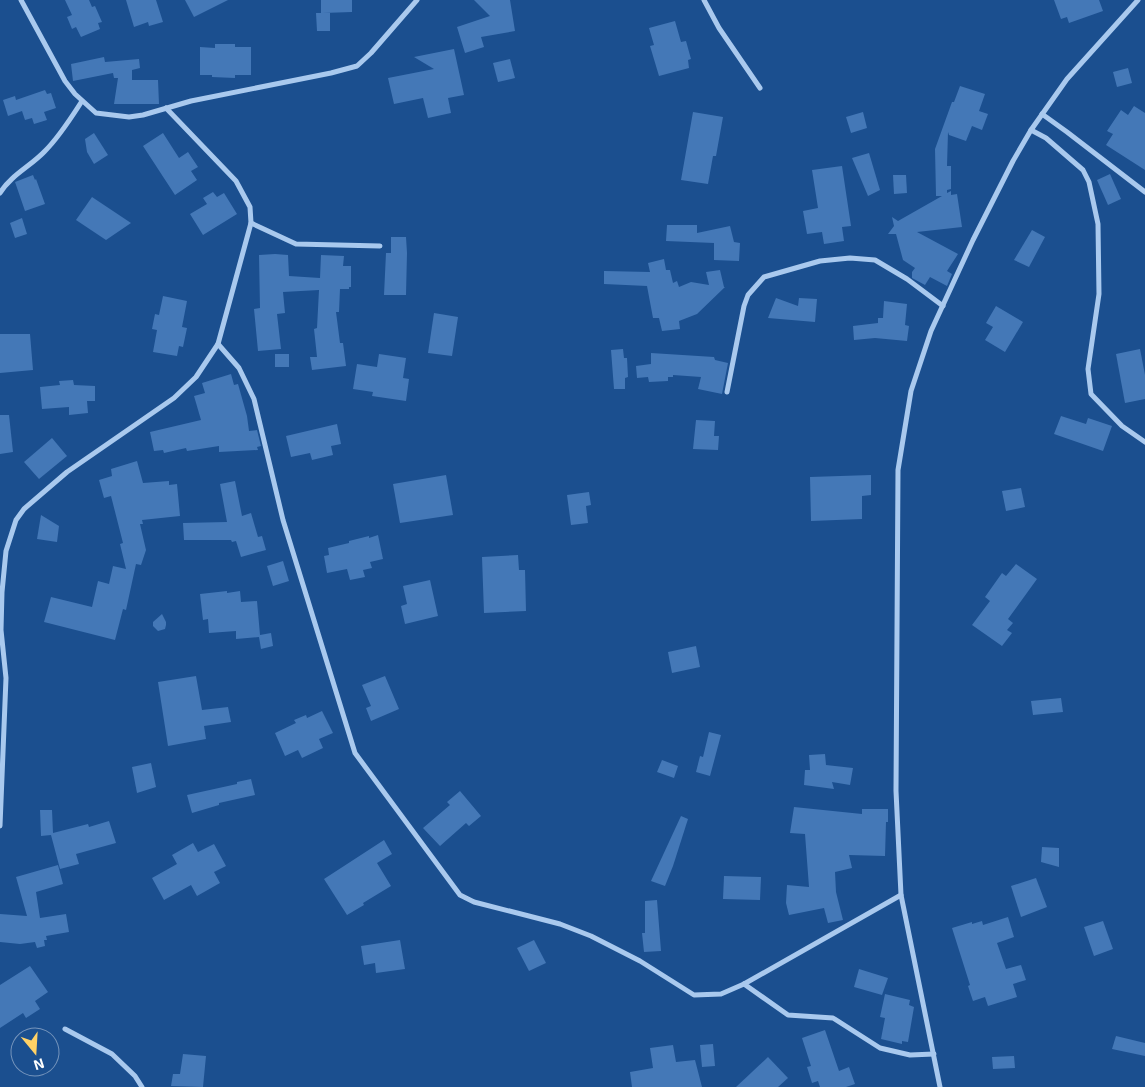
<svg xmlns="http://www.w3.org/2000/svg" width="1145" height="1087" font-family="'Exo 2',sans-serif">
<rect width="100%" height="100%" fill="#1b4f8f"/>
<!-- building -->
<g fill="#4478b7">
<path d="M65,0H89L92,7L95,6L102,22L98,23L100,29L81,37L76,27L72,29L67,17L72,15Z"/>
<path d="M126,0H156L163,22L149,26L148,22L134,27Z"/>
<path d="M185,0H228L194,17Z"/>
<path d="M321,0H352V12L323,13H330V31H317L316,13H321Z"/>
<path d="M474,0H510L515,31L481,37L484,47L465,53L457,27L490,16Z"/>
<path d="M1054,0H1099L1103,11L1069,23L1067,17L1061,19Z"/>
<path d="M675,21L681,42L686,41L691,59L688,60L689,68L659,76L650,46L654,45L649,28Z"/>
<path d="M215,44H235V47H251V75H235V78L212,77V75H200V47L215,48Z"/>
<path d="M454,49L464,95L448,98L451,113L428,118L423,98L394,104L388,78L434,69L414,57Z"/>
<path d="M104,57L105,62L139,59L140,68L132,70V80H158L159,104H114L118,78H114L113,73L73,81L71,64Z"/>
<path d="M510,59L515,78L498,82L493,63Z"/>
<path d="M1128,68L1132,83L1117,87L1113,72Z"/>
<path d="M960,86L985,94L979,111L988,114L982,130L972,126L966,141L949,135L948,132L947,166H951V189L947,190V193L951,191V195L957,194L962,227L917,232L958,254L947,271L952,274L947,286L930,277L925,285L912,278V272L915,268L903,260L896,234H888L894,226L892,217L898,221L942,196H936L935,149L952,102H954Z"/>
<path d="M45,90L47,94L51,93L56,108L44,112L47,120L34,124L32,118L25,120L22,111L8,116L3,100L15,96L16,100Z"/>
<path d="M1134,106L1145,113V170L1106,145L1113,134L1107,131L1121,110L1128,115Z"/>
<path d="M693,112L723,117L716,156H713L708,184L681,180Z"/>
<path d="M863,112L867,128L851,133L846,117Z"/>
<path d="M94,133L108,155L94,164L87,152L85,139Z"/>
<path d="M163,133L179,158L188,152L198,167L191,171L197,180L175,195L143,146Z"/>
<path d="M869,153L880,190L868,196L852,158Z"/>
<path d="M842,166L851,226L842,227L844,241L824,244L822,232L807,234L803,211L818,208L812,170Z"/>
<path d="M1110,174L1121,199L1108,205L1097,180Z"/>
<path d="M33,175L35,180L36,179L45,204L25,211L15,182Z"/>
<path d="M893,175H906L907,193L894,194Z"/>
<path d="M213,192L217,197L224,193L237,214L203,235L190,214L207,204L203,198Z"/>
<path d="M92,197L131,223L106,240L76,220Z"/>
<path d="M22,218L27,234L15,238L10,223Z"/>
<path d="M667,225H697V233L730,226L734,242L740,243L739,261L714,260V243L666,241Z"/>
<path d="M1032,230L1045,237L1029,267L1014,260Z"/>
<path d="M391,237H406L407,253L406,295H384L386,253H391Z"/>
<path d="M275,254L288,255L289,276L320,278L321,255L344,256L343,266H351V287H349V289H340L339,312H336L340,343H343L346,366L312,370L310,357H317L314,329L317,328L319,290L283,292L285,313L277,314L281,349L258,351L254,309L260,308L259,255Z"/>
<path d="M664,259L666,270H670L673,283L677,281L679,287L691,282L709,285L706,272L720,270L724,287H725L697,314L679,321L680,329L662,331L659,318H653L647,286L604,284V271L650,272L648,263Z"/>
<path d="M163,296L187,301L182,327L187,328L183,347L179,346L177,356L153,352L157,330L152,329L155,314L159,315Z"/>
<path d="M776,298L798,306L799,298L817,299L815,322L768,318Z"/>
<path d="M884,301L907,304L905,325L909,326L907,341L875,338L854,340L853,326L878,323V318H883Z"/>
<path d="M996,306L1023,322L1005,352L985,340L993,327L986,323Z"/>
<path d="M434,313L458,317L452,356L428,353Z"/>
<path d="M0,334H30L33,370L0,373Z"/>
<path d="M623,349L624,358H627L628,377L625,378V389H614L611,350Z"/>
<path d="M1140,349L1145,375V399L1125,403L1116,354Z"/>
<path d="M651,353L714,357L715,360L728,363L722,394L698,389L701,377L673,375V377H668V381L649,382L648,377L637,378L636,366L651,364Z"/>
<rect x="275" y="354" width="14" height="13"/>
<path d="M379,354L406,358L403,378L409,379L406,401L372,396L373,392L353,389L357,364L377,367Z"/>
<path d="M231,374L234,385L238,384L247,416L249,431L257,430L261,446L257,447L258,450L219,452V446L187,451L186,448L164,453L163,450L154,451L150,432L201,420L194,396L205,393L202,383Z"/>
<path d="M73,380L74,385L95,386V401H87L88,413L69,415V407L42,409L40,387L60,385L59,381Z"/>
<path d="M0,415H9L13,452L0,454Z"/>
<path d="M1061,416L1086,424L1088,418L1112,426L1103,451L1054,434Z"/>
<path d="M696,420L715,421L714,436H719L718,450L693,449Z"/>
<path d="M337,424L341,444L331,446L333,455L312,460L310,453L291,457L286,436Z"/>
<path d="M52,438L67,456L39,479L24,462Z"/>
<path d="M137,461L143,483L169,481V485L177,484L180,516L142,520L143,524H140L146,550L141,565L136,564L126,610L123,609L115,640L44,622L51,597L92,607L98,581L109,584L113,566L126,569L120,544L123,543L111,496L104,498L99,480L112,476L111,469Z"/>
<path d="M446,475L453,515L400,523L393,484Z"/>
<path d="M871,475V495L862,496V519L811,521L810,477Z"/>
<path d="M235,481L242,516L251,513L258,537L262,536L266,550L241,557L236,541L232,542L231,540H184L183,523L227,522L220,484Z"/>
<path d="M1021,488L1025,507L1006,511L1002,491Z"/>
<path d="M589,492L591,505L586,506L588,523L571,525L567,495Z"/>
<path d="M41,515L59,526L57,542L37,539Z"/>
<path d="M378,535L383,559L370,562L372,568L363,570L365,577L350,580L347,569L327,573L324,556L329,555L328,548L349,543V541L369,536V538Z"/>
<path d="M518,555L519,570H525L526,611L484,613L482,557Z"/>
<path d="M283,561L289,581L273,586L267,566Z"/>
<path d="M1016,564L1037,579L1008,619L1013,623L1007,630L1012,633L1002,646L972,625L990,601L985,597L1002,573L1006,576Z"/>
<path d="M430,580L438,616L405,624L401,606L407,604L403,586Z"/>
<path d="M227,591V593L240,591L241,602L257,601L260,635L271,633L273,646L261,649L259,637L236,639V631L209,633L208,619L203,620L200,594Z"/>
<path d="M162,614L166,622V625L165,629L158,631L153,626V622Z"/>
<path d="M696,646L700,667L672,673L668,652Z"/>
<path d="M196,676L202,710L228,707L231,722L204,726L206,739L168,746L158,682Z"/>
<path d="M385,676L399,709L371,721L366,708L371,706L362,685Z"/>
<path d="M1061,698L1063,712L1033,715L1031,701Z"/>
<path d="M322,711L333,733L319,739L323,748L302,758L298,750L285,756L275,733L296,723L294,720L306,715L307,718Z"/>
<path d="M709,732L721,735L710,776L696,772L700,756L703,757Z"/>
<path d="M825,754L826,765L853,768L850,785L832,782L834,789L804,785L805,770H810L809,755Z"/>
<path d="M662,760L678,766L674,778L657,772Z"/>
<path d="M151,763L156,787L137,793L132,767Z"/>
<path d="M251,779L255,795L219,803V805L192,813L187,795L237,784V782Z"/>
<path d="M460,791L481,816L469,826L466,823L440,846L423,828L450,805L447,802Z"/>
<path d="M794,807L862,814V809H888V822H886L885,856L849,855L852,868L835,872L836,892L843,920L828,923L824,908L789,915L786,903L787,885L809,887L805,834L790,833Z"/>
<path d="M40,810H52L53,833L88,824L89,827L109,821L116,843L76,854L79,864L60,869L51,835L41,836Z"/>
<path d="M681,816L688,819L673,866L665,886L651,881Z"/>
<path d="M384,840L392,854L377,863L391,886L363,903L364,905L347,915L324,879Z"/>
<path d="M193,843L198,852L214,844L226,866L214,872L220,883L197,896L191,885L164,900L152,878L177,864L172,855Z"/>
<path d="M1042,847L1059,848V867L1041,862Z"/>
<path d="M58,865L63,884L36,892L40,918L66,914L69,932L46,936L47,940H44L45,946L37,948L35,942L20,944L0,942V914L27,916L16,877Z"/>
<path d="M724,876L761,877L760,900L723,899Z"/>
<path d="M1036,878L1047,907L1021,917L1011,886Z"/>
<path d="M657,900L661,951L644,952L642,933H645V901Z"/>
<path d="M1008,917L1014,937L997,943L1006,969L1021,965L1026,980L1013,984L1017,997L988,1006L985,997L973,1001L968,986L970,985L952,928L972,922V924L982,921L983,925Z"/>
<path d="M1103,921L1113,949L1094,956L1084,927Z"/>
<path d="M400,940L405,969L376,973L375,963L364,965L361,946Z"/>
<path d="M534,940L546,963L529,971L517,948Z"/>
<path d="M30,966L48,992L35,1001L40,1009L26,1018L23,1013L0,1028V985Z"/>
<path d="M859,969L888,978L882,995L854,987Z"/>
<path d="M885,994L910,1000L909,1005L914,1007L908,1042L902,1041V1044L881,1039L885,1018L880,1017Z"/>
<path d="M825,1030L839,1071L849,1067L855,1084L846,1087H820L818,1081L812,1083L807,1067L811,1066L802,1038Z"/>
<path d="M1116,1036L1145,1043V1056L1112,1049Z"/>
<path d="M713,1044L715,1066L702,1067L700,1045Z"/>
<path d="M673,1045L676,1062L695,1060L702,1087H632L630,1072L653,1068L650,1048Z"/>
<path d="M183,1054L206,1056L203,1087L171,1086L173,1074H180Z"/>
<path d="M1014,1056L1015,1068L993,1069L992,1057Z"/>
<path d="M768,1057L788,1078L778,1087H736Z"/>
</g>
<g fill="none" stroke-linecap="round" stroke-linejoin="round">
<!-- street -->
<g stroke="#a9c9ee" stroke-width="5">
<path d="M21,0L65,81L75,94L96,113L129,117L143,115L191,101L331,73L357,66L371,53L417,0"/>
<path d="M704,0L719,28L760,88"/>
<path d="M1042,114L1067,132L1145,192"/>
<path d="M1031,130L1046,138L1083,170L1089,182L1098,224L1099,294L1088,369L1091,394L1122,426L1145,442"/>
<path d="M0,193C11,175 31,166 45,151C60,136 71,118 82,101"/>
<path d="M251,223L296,244L380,246"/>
<path d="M218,344L239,368L254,399L283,520L355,753L460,895L474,902L560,924L591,936L640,961L694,995L721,994L744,984L901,895"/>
<path d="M727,392L744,306L748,295L764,277L820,261L850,258L875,260L907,279L943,306"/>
<path d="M0,826L6,678L1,630L2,592L6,551L16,520L24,509L67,472L174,398L196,377L218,344L251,223L250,207L236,181L166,108"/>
<path d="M744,984L788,1015L833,1018L880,1048L910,1055L934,1054"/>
<path d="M65,1029L112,1054L135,1076L142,1087"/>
<path d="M940,1087L901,895L896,791L898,470L911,391L931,331L973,240L1013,161L1031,130L1067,79L1138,0"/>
</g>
</g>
<!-- north arrow -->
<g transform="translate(35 1052) rotate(162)"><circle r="24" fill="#1b4f8f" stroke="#7695bc"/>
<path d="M0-4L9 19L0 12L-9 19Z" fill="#ffd166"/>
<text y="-8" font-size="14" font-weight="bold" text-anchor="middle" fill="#ffffff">N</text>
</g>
</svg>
